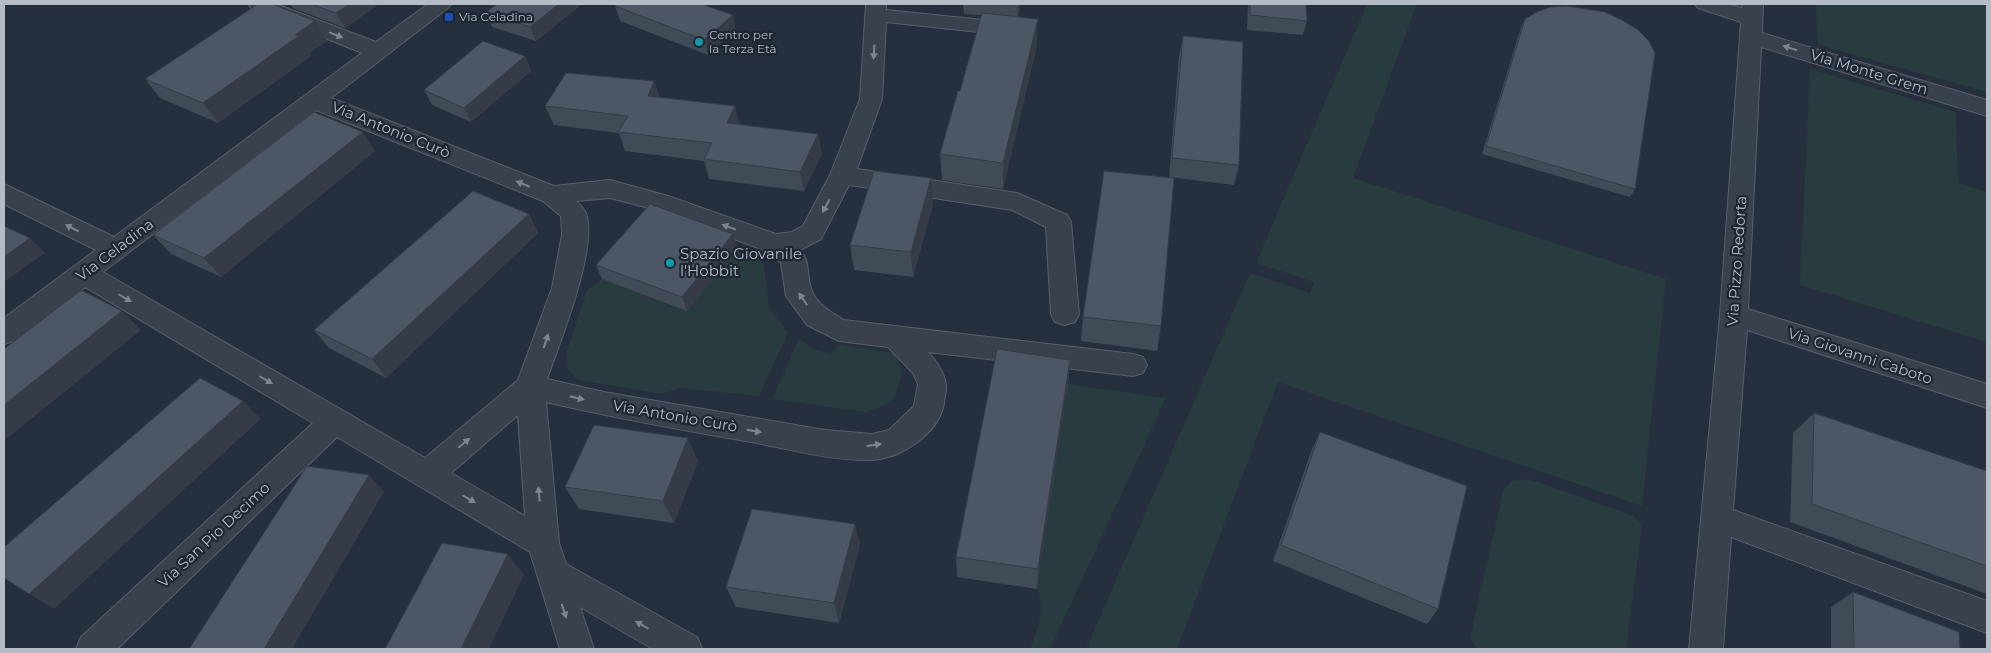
<svg xmlns="http://www.w3.org/2000/svg" width="1991" height="653" font-family="Montserrat,sans-serif">
<rect width="100%" height="100%" fill="#262f3d"/>
<!-- green -->
<g fill="#283b3e">
<path d="M1367,4H1417L1353,178L1666,279L1642,506L1278,382L1177,649H1086L1250,273L1310,293L1314,282L1256,263Z"/>
<path d="M1816,4H1987V92L1818,45Z"/>
<path d="M1810,69L1956,112L1958,183L1987,192V342L1800,285Z"/>
<path d="M737,248L763,258L769,308L788,333L759,396L680,388L662,394L578,380L567,369L566,354L587,290L602,279Z"/>
<path d="M799,339L814,349L831,354L839,344L895,353L902,372L896,396L883,406L865,412L772,399Z"/>
<path d="M1068,384L1166,398L1050,649H1030C1037,629 1047,609 1037,589Z"/>
<path d="M1529,479L1634,516L1642,526L1626,649H1477L1470,638L1503,491L1512,481Z"/>
</g>
<g fill="none" stroke-linecap="round" stroke-linejoin="round">
<!-- minor casing -->
<g stroke="#575f6b" stroke-width="2">
<g id="minor">
<path d="M248,4H276L376,42L428,4H451L448,8L331,98L554,186L610,180L668,196L776,234L792,232L803,226L830,175L860,99L866,4H886V10L1024,24L1027,29L1024,34L1016,36L886,22L882,99L857,169L1017,193L1067,215L1071,222L1079,314L1075,322L1065,325L1055,322L1051,314L1046,227L1012,210L849,185L821,239L800,250C811,261 806,278 812,291C817,305 833,313 844,320L1133,354L1143,357L1147,365L1143,373L1133,376L928,352C935,359 945,374 946,385C947,390 944,398 944,403C939,434 900,459 871,460C831,461 789,449 751,442C682,430 614,418 546,402L559,543L566,564L697,637L702,649H653L580,607L594,649H560L530,552L337,437L117,649H76L81,637L313,423L85,287L14,341L4,344V318L96,250L4,204V184L114,237L362,53L251,8ZM316,110L543,201L561,216L562,235L552,288L518,380L425,458L103,272ZM610,198L653,209L766,251L781,263L786,296L807,325L839,341L888,347L913,373L918,384L914,406L889,430L872,434L825,430L604,392L547,379C560,342 598,249 586,213C584,208 580,205 576,201ZM518,415L525,516L451,473Z"/>
<path d="M1695,4H1727L1742,8L1743,4H1763L1762,33L1987,100V116L1761,47L1748,309L1987,384V408L1747,330L1733,510L1987,601V633L1731,537L1723,649H1689L1720,315L1741,22L1698,8Z"/>
</g>
</g>
<!-- minor -->
<use href="#minor" fill="#39414d" fill-rule="evenodd"/>
</g>
<!-- wall -->
<g fill="#414a57">
<path d="M290,4H379L345,28L293,8Z"/>
<path d="M582,4L536,41L492,27L486,12Z"/>
<path d="M963,4H1021L1018,17L1037,45L1003,189L942,180L940,154L960,91L981,15L964,14Z"/>
<path d="M1248,4H1306L1307,21L1303,35L1247,30Z"/>
<path d="M615,6L736,30L708,55L620,21Z"/>
<path d="M1525,19L1635,189L1630,197L1482,154L1521,27Z"/>
<path d="M315,21L327,41L309,53L311,56L218,123L160,98L145,79Z"/>
<path d="M1183,36L1239,165L1234,185L1169,177L1179,56Z"/>
<path d="M525,56L531,71L471,122L432,105L424,90Z"/>
<path d="M654,81L659,97L822,154L804,191L709,179L704,161L625,151L619,133L554,125L545,106Z"/>
<path d="M375,151L221,277L171,254L153,235Z"/>
<path d="M933,204L913,277L854,270L850,245Z"/>
<path d="M529,214L538,233L386,378L329,348L314,330Z"/>
<path d="M733,234L737,248L687,311L602,279L596,265Z"/>
<path d="M1083,317L1161,326L1157,351L1081,341Z"/>
<path d="M1070,360L1068,384L1037,589L957,577L956,557Z"/>
<path d="M1814,413L1987,471V594L1790,522L1793,433Z"/>
<path d="M1320,432L1438,609L1427,624L1273,561L1312,449Z"/>
<path d="M698,461L674,523L579,509L565,487Z"/>
<path d="M855,524L860,545L839,623L736,607L726,587Z"/>
<path d="M1853,592L1960,649H1831V607Z"/>
</g>
<!-- shaded-wall -->
<g fill="#353c47">
<path d="M350,4H379L345,28L336,13Z"/>
<path d="M559,4H582L536,41L530,27Z"/>
<path d="M1018,4H1021L1017,19Z"/>
<path d="M733,15L736,30L708,55L704,40Z"/>
<path d="M1038,19L1037,45L1003,189V163Z"/>
<path d="M315,21L327,41L309,53L311,56L218,123L203,103L295,35Z"/>
<path d="M525,56L531,71L471,122L464,108Z"/>
<path d="M654,81L660,101L648,96Z"/>
<path d="M735,106L740,126L727,123Z"/>
<path d="M363,132L375,151L221,277L204,258Z"/>
<path d="M818,134L822,154L804,191L800,172Z"/>
<path d="M931,178L933,204L913,277L911,252Z"/>
<path d="M529,214L538,233L386,378L372,359Z"/>
<path d="M733,234L737,248L687,311L682,297Z"/>
<path d="M30,238L45,253L4,282V257Z"/>
<path d="M122,311L141,330L4,441V405Z"/>
<path d="M1070,360L1068,384L1037,589L1038,569Z"/>
<path d="M243,401L261,419L54,609L29,594Z"/>
<path d="M688,438L698,461L674,523L663,501Z"/>
<path d="M369,475L384,492L292,649H264Z"/>
<path d="M855,524L860,545L839,623L834,603Z"/>
<path d="M508,554L524,575L489,649H461Z"/>
</g>
<!-- building -->
<g fill="#4c5665" stroke="#353c47">
<path d="M258,4H272L315,21L295,35L299,36L203,103L145,79Z"/>
<path d="M311,4H350L336,13Z"/>
<path d="M497,4H559L530,27L486,12Z"/>
<path d="M616,4H701L733,15L704,40L615,6Z"/>
<path d="M1250,4H1306L1307,21L1250,15Z"/>
<path d="M1567,6L1605,12L1622,20L1638,30L1649,41L1655,53L1635,189L1486,146L1525,19L1537,12L1550,7Z"/>
<path d="M982,13L1038,19L1003,163L940,154L958,91H960Z"/>
<path d="M1183,36L1243,42L1239,165L1172,158Z"/>
<path d="M483,41L525,56L464,108L424,90Z"/>
<path d="M566,73L654,81L648,96L735,106L727,123L818,134L800,172L704,159L712,143L618,132L628,116L545,106Z"/>
<path d="M314,112L363,132L204,258L153,235Z"/>
<path d="M874,171L931,178L911,252L850,245Z"/>
<path d="M1104,171L1174,178L1161,326L1083,317Z"/>
<path d="M473,191L529,214L372,359L314,330Z"/>
<path d="M650,204L733,234L682,297L596,265Z"/>
<path d="M4,226L30,238L4,257Z"/>
<path d="M81,290L122,311L4,405V349Z"/>
<path d="M997,349L1070,360L1038,569L956,557Z"/>
<path d="M200,378L243,401L29,594L4,578V547Z"/>
<path d="M1814,413L1987,471V566L1812,504Z"/>
<path d="M594,425L688,438L663,501L565,487Z"/>
<path d="M1320,432L1467,486L1438,609L1281,545Z"/>
<path d="M307,466L369,475L264,649H189Z"/>
<path d="M752,509L855,524L834,603L726,587Z"/>
<path d="M442,543L508,554L461,649H385Z"/>
<path d="M1853,592L1959,632L1960,649H1854Z"/>
</g>
<!-- one-way arrows -->
<defs><path id="oneway-solid" d="M-6-.8H1V-3.2L6.5 0L1 3.2V.8H-6Z" transform="scale(1.25)"/></defs>
<g fill="#7d8591">
<use href="#oneway-solid" transform="translate(336 35) rotate(22)"/>
<use href="#oneway-solid" transform="translate(1790 48) rotate(-163)"/>
<use href="#oneway-solid" transform="translate(874 52) rotate(93)"/>
<use href="#oneway-solid" transform="translate(523 184) rotate(-158)"/>
<use href="#oneway-solid" transform="translate(826 206) rotate(118)"/>
<use href="#oneway-solid" transform="translate(729 227) rotate(-160)"/>
<use href="#oneway-solid" transform="translate(72 228) rotate(-153)"/>
<use href="#oneway-solid" transform="translate(125 298) rotate(30)"/>
<use href="#oneway-solid" transform="translate(803 299) rotate(-124)"/>
<use href="#oneway-solid" transform="translate(546 341) rotate(-71)"/>
<use href="#oneway-solid" transform="translate(266 380) rotate(30)"/>
<use href="#oneway-solid" transform="translate(577 398) rotate(13)"/>
<use href="#oneway-solid" transform="translate(754 431) rotate(10)"/>
<use href="#oneway-solid" transform="translate(464 443) rotate(-40)"/>
<use href="#oneway-solid" transform="translate(874 445) rotate(-8)"/>
<use href="#oneway-solid" transform="translate(539 494) rotate(-95)"/>
<use href="#oneway-solid" transform="translate(469 499) rotate(30)"/>
<use href="#oneway-solid" transform="translate(564 611) rotate(71)"/>
<use href="#oneway-solid" transform="translate(642 625) rotate(-150)"/>
</g>
<!-- markers -->
<rect fill="#1a4fb4" stroke="#1e2632" stroke-width="2" x="444" y="12" width="10" height="10" rx="2.5"/>
<g fill="#0f9aa8" stroke="#1e2632" stroke-width="2">
<circle cx="699" cy="42" r="5"/>
<circle cx="670" cy="263" r="5"/>
</g>
<g text-anchor="middle" stroke-width="4.5" stroke-linejoin="round" paint-order="stroke">
<!-- far-poi labels -->
<g font-size="12" fill="#b5bcc8" stroke="#1e2632" text-anchor="start">
<text x="459" y="21">Via Celadina</text>
<text x="709" y="39">Centro per<tspan x="709" dy="14">la Terza Età</tspan></text>
</g>
<!-- street labels -->
<g font-size="15" fill="#b5bcc8" stroke="#1e2632">
<text transform="translate(1869 72) rotate(17)" y="5">Via Monte Grem</text>
<text transform="translate(391 130) rotate(22)" y="5">Via Antonio Curò</text>
<text transform="translate(115 250) rotate(-37)" y="5">Via Celadina</text>
<text transform="translate(1737 261) rotate(-86)" y="5">Via Pizzo Redorta</text>
<text transform="translate(1860 356) rotate(18)" y="5">Via Giovanni Caboto</text>
<text transform="translate(675 416) rotate(10)" y="5">Via Antonio Curò</text>
<text transform="translate(214 535) rotate(-43)" y="5">Via San Pio Decimo</text>
</g>
<!-- poi labels -->
<g font-size="15" fill="#b5bcc8" stroke="#1e2632" text-anchor="start">
<text x="680" y="259">Spazio Giovanile<tspan x="680" dy="17">l'Hobbit</tspan></text>
</g>
</g>
<!-- border -->
<rect width="1991" height="653" fill="none" stroke="#b5bcc8" stroke-width="10"/>
</svg>
